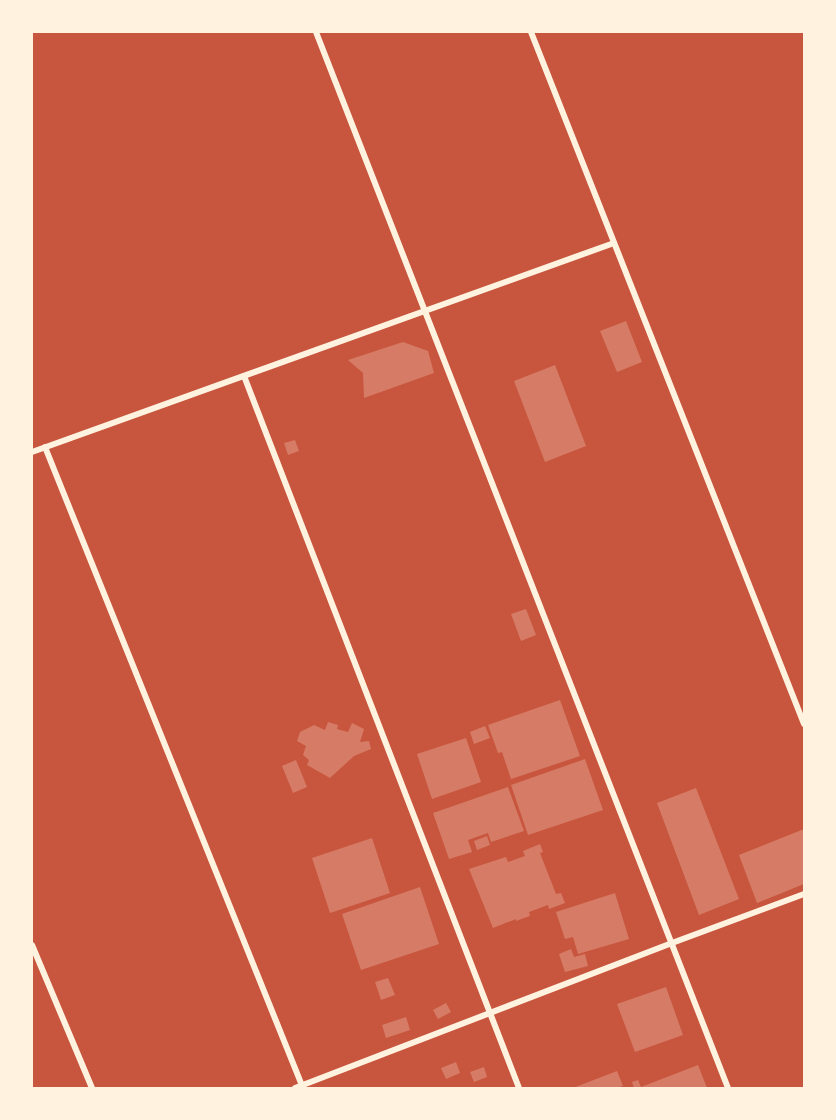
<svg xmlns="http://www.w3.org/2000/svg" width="836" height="1120" font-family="'Roboto Serif',serif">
<rect width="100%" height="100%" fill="#c8553d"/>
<!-- building -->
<g fill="#d67c66">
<path d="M626,321L642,362L617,372L600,331Z"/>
<path d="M403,342L428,351L434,373L364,398L363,373L348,360Z"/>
<path d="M555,365L586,446L545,462L514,381Z"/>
<path d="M295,440L299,451L288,455L284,443Z"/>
<path d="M526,609L536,635L521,641L511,614Z"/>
<path d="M560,700L580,756L511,779L502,752L498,753L488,725Z"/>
<path d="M328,722L338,725L337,729L348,732L352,723L364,729L360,742L369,741L371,749L354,756L330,778L307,765L309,760L303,755L306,746L297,741L300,732L314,725L325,730Z"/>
<path d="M485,726L490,738L474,744L470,732Z"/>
<path d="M466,738L481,782L432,799L417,754Z"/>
<path d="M585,759L603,810L528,835L511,785Z"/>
<path d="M296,760L307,787L293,793L282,766Z"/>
<path d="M508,787L524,831L491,842L488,833L468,840L472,852L449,859L433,813Z"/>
<path d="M696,788L739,899L699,915L657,803Z"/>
<path d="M804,829V884L757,903L739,855Z"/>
<path d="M487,836L490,845L477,850L474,841Z"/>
<path d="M372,838L390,893L330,913L312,858Z"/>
<path d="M540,844L543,852L540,853L556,894L561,893L565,903L549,909L548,905L529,912L530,916L516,921V919L493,928L469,869L506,857L508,862L525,856L523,851Z"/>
<path d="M420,887L439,944L361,970L342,914Z"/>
<path d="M615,893L629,939L578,954L573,937L565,939L556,912Z"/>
<path d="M571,949L574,957L585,954L588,966L565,972L559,954Z"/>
<path d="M388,978L395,995L381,1000L375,982Z"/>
<path d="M666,987L683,1035L635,1052L617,1004Z"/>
<path d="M446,1003L451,1012L438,1019L433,1010Z"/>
<path d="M406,1017L410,1030L386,1038L382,1025Z"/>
<path d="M456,1062L460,1073L446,1079L441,1068Z"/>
<path d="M698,1065L707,1088H634L632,1082L638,1080L641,1087Z"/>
<path d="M484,1067L487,1077L474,1082L470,1072Z"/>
<path d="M617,1071L623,1086L616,1088H573Z"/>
</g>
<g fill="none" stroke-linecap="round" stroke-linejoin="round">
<!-- minor -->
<g stroke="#fff3e0" stroke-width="6">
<path d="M316,32L728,1088"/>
<path d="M531,32L804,724"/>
<path d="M244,376L519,1088"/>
<path d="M45,447L303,1088"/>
<path d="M32,452L614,243"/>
<path d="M32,945L92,1088"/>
<path d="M295,1088L672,943L804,894"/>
</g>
</g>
<!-- border -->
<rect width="836" height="1120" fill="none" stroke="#fff3e0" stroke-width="66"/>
</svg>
